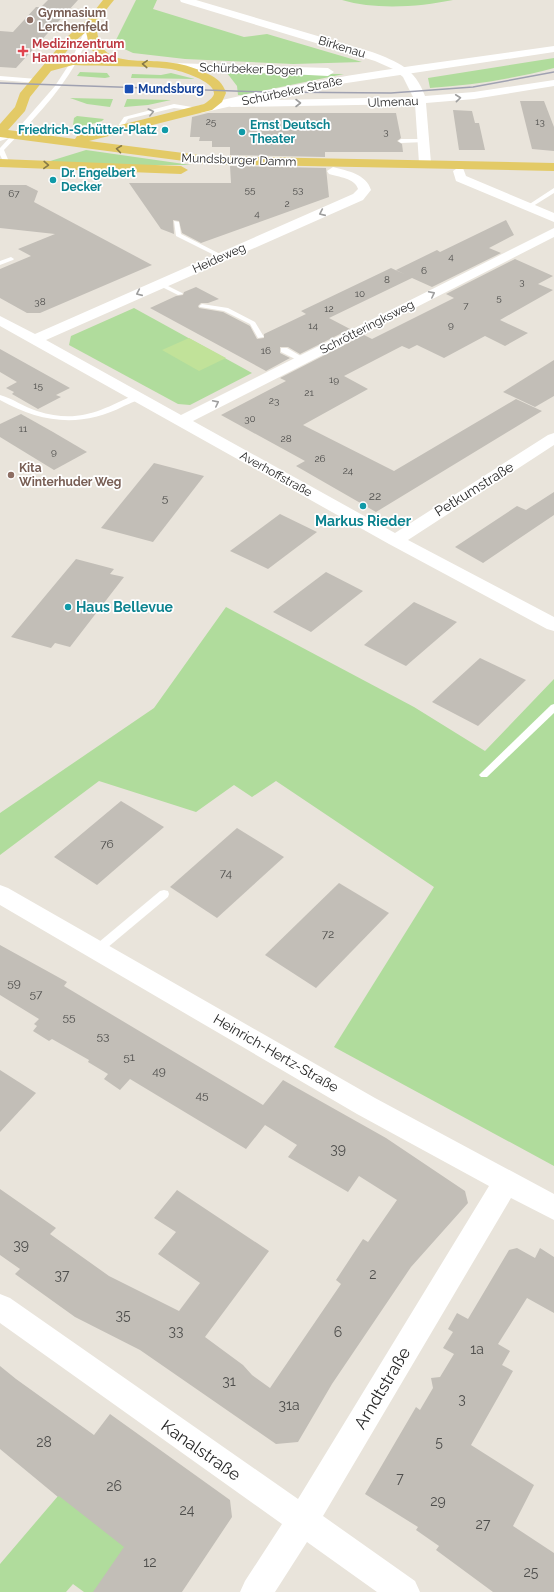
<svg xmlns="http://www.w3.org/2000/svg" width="554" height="1592" font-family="Raleway,sans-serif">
<rect width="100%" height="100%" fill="#e9e4db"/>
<!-- green -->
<g fill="#b0dc9c">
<path d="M136,0H157L153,9L244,37L267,34L362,62L293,64L185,59L133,53L118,46L115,42Z"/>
<path d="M342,0H453C419,7 375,10 342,0Z"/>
<path d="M554,58V68C513,79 472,85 430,88L428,78Z"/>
<path d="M80,72L107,73L110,77L105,78L77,76Z"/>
<path d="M171,73L195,79L131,78L132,74L161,75Z"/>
<path d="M227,73L344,74L242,95H238L237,86Z"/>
<path d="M70,98L113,99L110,107L87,104Z"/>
<path d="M127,99L171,100L148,105L124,107Z"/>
<path d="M77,116L104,119L102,121L85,126L73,125L74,118Z"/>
<path d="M86,150L191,165H121L47,162Z"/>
<path d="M134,308L252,373L190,405L178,404L69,345L71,336Z"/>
<path d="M226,607L414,707L485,751L554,679V1166L334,1047L434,887L276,781L252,797L234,785L196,812L99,781L0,855V813L154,708Z"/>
<path d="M64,1489L131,1537L109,1592H84L73,1584L66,1592H0V1564Z"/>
</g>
<!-- pitch -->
<path fill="#c1e299" d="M189,338L226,358L199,371L162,350Z"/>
<!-- building -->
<g fill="#c2beb7">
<path d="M48,0H78L16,68L0,67V31L13,32L36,7H41Z"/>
<path d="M520,101H544L554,127V151L532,149Z"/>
<path d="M453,110L472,111L475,123H479L485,150H459Z"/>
<path d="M208,113H396L401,138L397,141L402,144L403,152H325V157L230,155V147H212V141H199L200,137H190L192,117Z"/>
<path d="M230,166L326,168L329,197L201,243L182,233L179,221L173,220L174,234L161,229L129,183H231Z"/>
<path d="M0,185H26L38,191L34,202L152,265L40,313H27L0,298V269L31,256L18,249L55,234L0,228Z"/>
<path d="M506,220L514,235L489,248L501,253L432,287L412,278L329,318L350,329L300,354L288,347H280V353L290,358L266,371L150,308L176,296L183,295L184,292L196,287L219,299L208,303H201L198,306L199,308L223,312L250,326L257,339L264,338V334L306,314L301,311L391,268L404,274L396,270L437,250L440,252Z"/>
<path d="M515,259L553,276L538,284L553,290L500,320L528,333L505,346L485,336L444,358L417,345L409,349L402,346L344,376L368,389L303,425L394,471L516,399L542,411L376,512L296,466L305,461L221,415L286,381L280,378L364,335L372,339L454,298L446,294Z"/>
<path d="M0,349L70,388L56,395L61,397L38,409L12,394L14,392L6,388L17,382L0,372Z"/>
<path d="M554,360V396L535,407L503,392Z"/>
<path d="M21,414L53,432L87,452L54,470L0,437V424Z"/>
<path d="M154,463L204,476L153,542L101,528Z"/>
<path d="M554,492V515L483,563L455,547L517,506L526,510Z"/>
<path d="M280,514L317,532L268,569L230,551Z"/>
<path d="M76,559L114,569L110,574L124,577L70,647L55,643L51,648L11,637Z"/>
<path d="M326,572L363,591L311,632L273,612Z"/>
<path d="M414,602L457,622L406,666L364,645Z"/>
<path d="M480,658L526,680L478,726L432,702Z"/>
<path d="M121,801L164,827L97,885L54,857Z"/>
<path d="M237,828L284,857L217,918L170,887Z"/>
<path d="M339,883L389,913L316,988L265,955Z"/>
<path d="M0,945L67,982L64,986L263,1105L283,1080L386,1138L465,1191L468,1203L411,1267L332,1384L298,1442L276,1444L140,1350L75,1317L15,1274L20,1269L0,1255V1189L56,1228L50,1234L109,1276L179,1311L200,1283L158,1254L176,1232L154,1218L177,1190L269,1251L205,1337L243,1365L252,1375L270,1388L341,1284L336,1280L363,1239L368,1242L397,1200L359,1176L348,1192L288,1157L297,1145L265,1125L246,1149L130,1079L120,1090L104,1079L108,1074L88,1062L89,1060L52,1039L49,1041L33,1031L37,1026L34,1024L39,1019L0,995Z"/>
<path d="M0,1070L36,1093L0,1132Z"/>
<path d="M517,1248L535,1258L540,1248L554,1257V1313L527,1298L498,1344L510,1351L502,1365L513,1371L471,1445L534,1485L513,1526L554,1553V1592H493L436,1550L439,1546L416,1530L418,1527L365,1494L416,1407L420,1410L433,1388L431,1378L440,1377L454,1354L443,1348L453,1332L448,1329L457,1313L468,1319L509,1250Z"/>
<path d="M0,1366L16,1379L94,1435L110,1414L230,1500L232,1517L182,1592H93L124,1547L59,1496L58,1497L0,1449Z"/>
</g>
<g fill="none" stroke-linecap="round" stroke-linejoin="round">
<!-- lane -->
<g fill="#fff" fill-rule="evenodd">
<path d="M92,19L95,21C88,35 83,50 76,63C57,96 30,123 4,150L10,164L5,165L0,155V148L9,138L0,141V137L14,133L55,86L70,63L89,21Z"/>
<path d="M0,76L37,79L40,81L37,83L0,80Z"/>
<path d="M174,104L204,109L201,111L174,108L128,119L121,130L116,129L124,117Z"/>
<path d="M423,139L426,141L425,142L401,143L398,141L401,139Z"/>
<path d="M554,188V193L530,208L525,207Z"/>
<path d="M174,221L179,222L181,234L224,256V258H220L176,236Z"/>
<path d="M11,257L14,259L13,260L0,265V261Z"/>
<path d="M160,282L182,293L183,294L178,295L158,285L157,284Z"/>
<path d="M202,304L228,308L255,322L264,337L258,338L250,324L224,311L200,307L199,306Z"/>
<path d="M281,348H287L306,359L299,361L281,352Z"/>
<path d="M136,394H142L143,396C138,401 130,403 124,406C81,428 41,423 0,400V395C12,398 24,407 37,411C78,424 100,411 136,394Z"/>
<path d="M554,704V713L487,777H481L479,775L481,773L551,705Z"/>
<path d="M164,890L168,891L169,894L168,897L101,953L97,954L93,953L92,950L93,947L160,891Z"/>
</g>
<!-- street -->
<g fill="#fff" fill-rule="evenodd">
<path d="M180,0H196L372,52C398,62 415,68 425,96L474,92L554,80V86L474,99L426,103L431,163L425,167L419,163L415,104L231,107L225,104L231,101L413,97L403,77L393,69L375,61L181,2Z"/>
<path d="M333,167C348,171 366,174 371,190L363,200L46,340L181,415L554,228V237L193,421L395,533L548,435L554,433V445L408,540L554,617V631L547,629L389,544L0,326V316L35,334L353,194L358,189C355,178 338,177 329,174L327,171Z"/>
<path d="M459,167L463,168L466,176L554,213V222L456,181L453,171Z"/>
<path d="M0,885L8,888L375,1098L554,1194V1220L511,1198L323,1516L415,1581L420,1592H377L307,1542L275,1592H240L245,1581L282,1524L0,1323V1294L10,1298L298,1499L489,1186L357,1114L0,905Z"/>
</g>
<!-- secondary -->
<g fill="#fff" fill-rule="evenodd">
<path d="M554,46V52L340,84L284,94L201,113L195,109L197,106C314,77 434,63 554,46Z"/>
<path d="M172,63L328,68L334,72L328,76L168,68L166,66Z"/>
</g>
<!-- primary -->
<g fill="#e3ca66" fill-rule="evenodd">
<path d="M103,0H114L97,21C94,72 140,57 173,63C184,64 197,69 208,74C217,78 223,83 226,93L222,102L212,110L89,141L207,156L554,163V171L207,164L0,137V124L15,107L20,93L67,37L88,19ZM86,32L90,48L102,60L73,59L58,62L75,41ZM73,65C104,67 141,65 171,69C181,71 215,81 214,94C213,98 207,102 204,104L77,136L75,139L8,130L25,111L30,97L51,71Z"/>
<path d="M0,159L181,166L188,170L181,174L0,167Z"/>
</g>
<!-- rail -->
<path stroke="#9fa1b1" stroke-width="1.5" d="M0,83L267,92L391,93L473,87L554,72"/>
</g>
<!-- one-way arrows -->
<defs><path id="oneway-chevron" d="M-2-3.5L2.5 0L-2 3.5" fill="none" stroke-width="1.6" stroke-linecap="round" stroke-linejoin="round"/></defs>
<g stroke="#867947">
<use href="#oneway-chevron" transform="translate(145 64) rotate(-177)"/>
<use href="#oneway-chevron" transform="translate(119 149) rotate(-172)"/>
<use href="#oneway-chevron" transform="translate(46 165) rotate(2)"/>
</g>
<g stroke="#9e9e9e">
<use href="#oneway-chevron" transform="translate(458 98) rotate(-6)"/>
<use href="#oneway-chevron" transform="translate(298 103)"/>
<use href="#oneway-chevron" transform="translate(151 112) rotate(-14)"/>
<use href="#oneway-chevron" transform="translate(322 213) rotate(156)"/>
<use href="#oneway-chevron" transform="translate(139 293) rotate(156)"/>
<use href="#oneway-chevron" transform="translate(432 294) rotate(-27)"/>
<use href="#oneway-chevron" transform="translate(216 403) rotate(-27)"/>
</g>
<!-- markers -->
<g fill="#8d6e63" stroke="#fff" stroke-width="1.5">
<circle cx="30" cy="20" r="4"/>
<circle cx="11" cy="475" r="4"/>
</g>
<path fill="#e0444e" stroke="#fff" stroke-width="1.5" d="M21 45h4v4h4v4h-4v4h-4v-4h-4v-4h4z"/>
<rect fill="#1a4fb4" stroke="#fff" stroke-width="1.5" x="124" y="84" width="10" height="10" rx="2"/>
<g fill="#0f9aa8" stroke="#fff" stroke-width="1.5">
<circle cx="165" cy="130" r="4"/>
<circle cx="242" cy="132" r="4"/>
<circle cx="53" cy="180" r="4"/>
<circle cx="363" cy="506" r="4"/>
<circle cx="68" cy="607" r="4"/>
</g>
<g text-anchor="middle" stroke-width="3.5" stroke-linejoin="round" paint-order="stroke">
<!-- far-number labels -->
<g font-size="10" fill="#4e4e4c">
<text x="211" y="125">25</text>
<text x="540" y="125">13</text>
<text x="386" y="135">3</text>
<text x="250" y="193">55</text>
<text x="298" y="193">53</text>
<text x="14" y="197">67</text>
<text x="287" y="207">2</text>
<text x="257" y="217">4</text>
<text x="451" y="260">4</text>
<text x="424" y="274">6</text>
<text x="387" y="283">8</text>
<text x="522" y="285">3</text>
<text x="360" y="297">10</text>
<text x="499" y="301">5</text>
<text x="40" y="305">38</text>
<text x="466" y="309">7</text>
<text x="329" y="312">12</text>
<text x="451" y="328">9</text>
<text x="313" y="329">14</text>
<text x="266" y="354">16</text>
<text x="334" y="383">19</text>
<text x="38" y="389">15</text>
<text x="309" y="396">21</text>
<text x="274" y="404">23</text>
<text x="250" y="422">30</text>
<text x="23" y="432">11</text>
<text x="286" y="442">28</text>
<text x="54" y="455">9</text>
<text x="320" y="462">26</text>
<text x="348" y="474">24</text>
</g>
<!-- far-education labels -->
<g font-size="12" font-weight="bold" fill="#785e54" stroke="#fff" text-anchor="start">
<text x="38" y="17">Gymnasium<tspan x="38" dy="14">Lerchenfeld</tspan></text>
<text x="19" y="472">Kita<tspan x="19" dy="14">Winterhuder Weg</tspan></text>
</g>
<!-- far-health labels -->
<g font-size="12" font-weight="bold" fill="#be3a42" stroke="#fff" text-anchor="start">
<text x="32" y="48">Medizinzentrum<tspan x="32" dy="14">Hammoniabad</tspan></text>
</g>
<!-- far-street labels -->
<g font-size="12" fill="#282828" stroke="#fff">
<text transform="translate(342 47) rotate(17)" y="4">Birkenau</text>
<text transform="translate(251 69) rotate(2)" y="4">Schürbeker Bogen</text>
<text transform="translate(292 91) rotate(-12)" y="4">Schürbeker Straße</text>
<text transform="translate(393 102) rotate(-2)" y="4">Ulmenau</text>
<text transform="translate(239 160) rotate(2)" y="4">Mundsburger Damm</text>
<text transform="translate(219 258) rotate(-24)" y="4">Heideweg</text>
<text transform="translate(367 327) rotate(-27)" y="4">Schrötteringksweg</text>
<text transform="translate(276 474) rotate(29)" y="4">Averhoffstraße</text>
</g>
<!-- far-transit labels -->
<g font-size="12" font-weight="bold" fill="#164399" stroke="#fff" text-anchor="start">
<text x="138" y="93">Mundsburg</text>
</g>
<!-- far-culture labels -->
<g font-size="12" font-weight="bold" fill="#0d838f" stroke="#fff" text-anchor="start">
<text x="250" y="129">Ernst Deutsch<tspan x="250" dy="14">Theater</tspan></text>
<text x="157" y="134" text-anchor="end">Friedrich-Schütter-Platz</text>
<text x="61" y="177">Dr. Engelbert<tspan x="61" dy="14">Decker</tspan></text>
</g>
<!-- number labels -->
<g font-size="12" fill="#4e4e4c">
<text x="375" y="500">22</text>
<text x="165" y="502">5</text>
<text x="107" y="848">76</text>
<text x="226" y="877">74</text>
<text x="328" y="938">72</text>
<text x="14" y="987">59</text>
<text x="36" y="998">57</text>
<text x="69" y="1021">55</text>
<text x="103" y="1040">53</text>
<text x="129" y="1061">51</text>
<text x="159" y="1075">49</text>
<text x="202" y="1099">45</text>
</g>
<!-- street labels -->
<g font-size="14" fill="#282828" stroke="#fff">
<text transform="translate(474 489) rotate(-32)" y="5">Petkumstraße</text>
<text transform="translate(276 1053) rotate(30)" y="5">Heinrich-Hertz-Straße</text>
</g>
<!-- culture labels -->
<g font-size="14" font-weight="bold" fill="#0d838f" stroke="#fff">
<text x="363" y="526">Markus Rieder</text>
<text x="76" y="612" text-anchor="start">Haus Bellevue</text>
</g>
<!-- near-number labels -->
<g font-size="14" fill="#4e4e4c">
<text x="338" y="1154">39</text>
<text x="21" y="1250">39</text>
<text x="373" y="1279">2</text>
<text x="62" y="1280">37</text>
<text x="123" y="1320">35</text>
<text x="176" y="1336">33</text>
<text x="338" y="1337">6</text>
<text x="477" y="1354">1a</text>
<text x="229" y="1386">31</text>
<text x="462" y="1404">3</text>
<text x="289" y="1410">31a</text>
<text x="44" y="1447">28</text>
<text x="439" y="1447">5</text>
<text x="400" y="1483">7</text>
<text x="114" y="1491">26</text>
<text x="438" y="1506">29</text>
<text x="187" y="1515">24</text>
<text x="483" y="1529">27</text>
<text x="150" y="1567">12</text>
<text x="531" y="1577">25</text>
</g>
<!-- near-street labels -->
<g font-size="17" fill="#282828" stroke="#fff">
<text transform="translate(382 1388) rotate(-59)" y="6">Arndtstraße</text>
<text transform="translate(201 1450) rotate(35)" y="6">Kanalstraße</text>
</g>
</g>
</svg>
